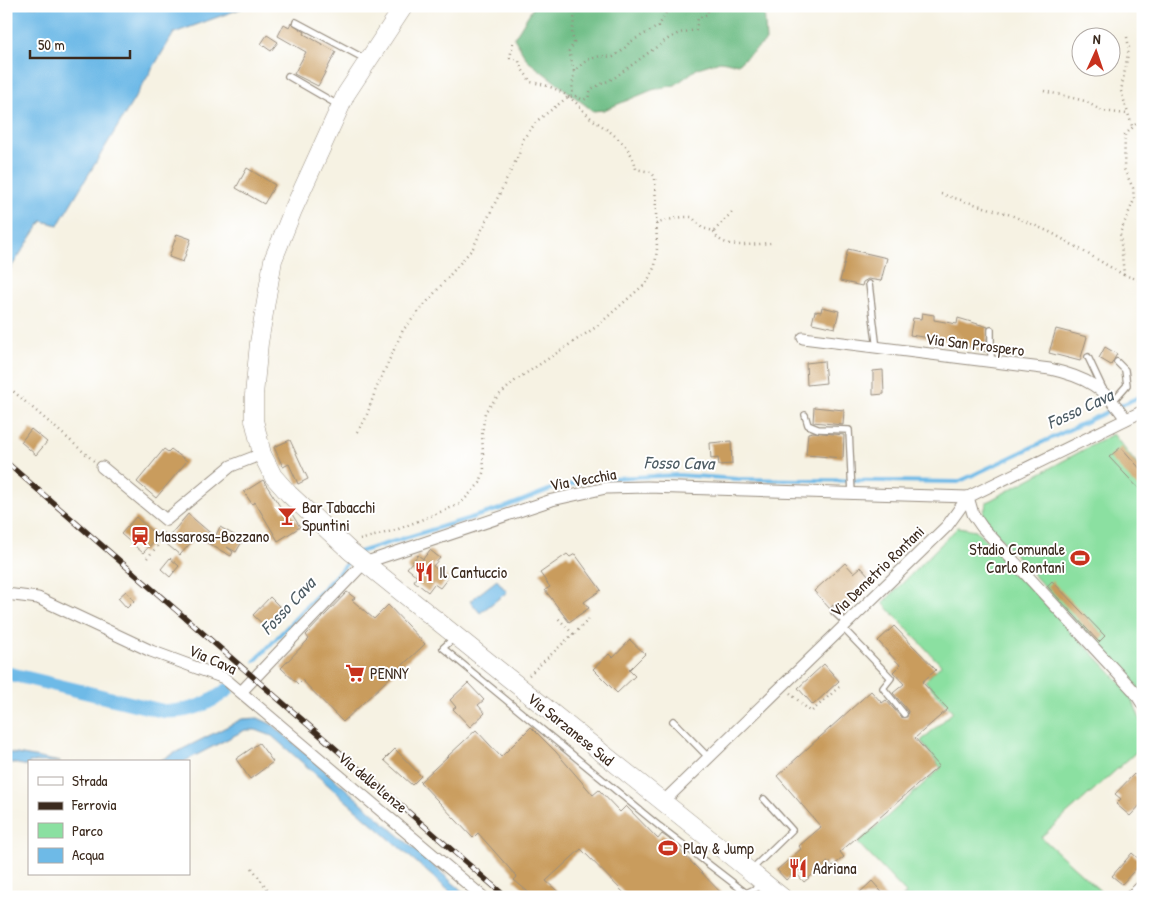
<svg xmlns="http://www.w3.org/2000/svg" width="1149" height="903" font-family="'Patrick Hand',sans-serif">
<rect width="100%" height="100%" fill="#fff"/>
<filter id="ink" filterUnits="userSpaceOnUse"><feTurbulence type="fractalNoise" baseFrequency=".02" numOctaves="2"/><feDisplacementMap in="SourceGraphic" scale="10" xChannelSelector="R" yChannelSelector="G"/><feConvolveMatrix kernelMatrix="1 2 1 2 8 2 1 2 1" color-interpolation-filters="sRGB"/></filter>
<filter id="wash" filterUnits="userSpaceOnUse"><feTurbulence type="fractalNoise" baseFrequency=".0096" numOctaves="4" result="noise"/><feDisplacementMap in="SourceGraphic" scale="20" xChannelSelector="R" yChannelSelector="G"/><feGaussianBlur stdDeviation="1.12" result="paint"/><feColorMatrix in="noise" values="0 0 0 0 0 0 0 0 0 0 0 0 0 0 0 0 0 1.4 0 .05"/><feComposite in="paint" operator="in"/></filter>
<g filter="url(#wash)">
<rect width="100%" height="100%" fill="#f6f2e3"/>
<!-- green -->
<g fill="#8be0a1" stroke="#638560">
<path d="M1113,434L1143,472V694L1099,643L1096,644L985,521L983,515L987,502Z"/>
<path d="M958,527L976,530L1130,693L1143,727V746L1041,837L1107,897H952L949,894L945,897H903L906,893L858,843L941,768L921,741L953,712L925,681L941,665L883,603Z"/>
</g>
<!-- forest -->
<path fill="#70be87" stroke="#567452" d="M534,6H764L766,41L738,64L720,61L698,68L675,85L652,90L604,110L593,111L528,61L514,38Z"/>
<!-- water -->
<g fill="#6ebae7" stroke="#547282">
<path d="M6,6H248L174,33L58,225L42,221L6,275Z"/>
<path d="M497,580L507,592L480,613L470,601Z"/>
<path d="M258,718L273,725L469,897H456L272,736L256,730H245L183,762H157L242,719Z"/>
<path d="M6,752L61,762H29V766L6,762Z"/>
</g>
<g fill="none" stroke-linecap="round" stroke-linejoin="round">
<!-- stream -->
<g stroke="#6ebae7" stroke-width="4">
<path d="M359,552L503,508L551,489L593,479L678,475L738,479L958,482L1143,395"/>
<path d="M255,661L352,558"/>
</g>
<!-- canal -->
<path stroke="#6ebae7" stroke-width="14" d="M6,673L163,711C187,713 208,705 227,690"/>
</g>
<g id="blocks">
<!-- building -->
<g fill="#c99c5d">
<path d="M291,23L305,32L304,34L336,52L318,86L294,74L306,52L278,36L284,24L289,27Z"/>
<path d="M267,35L278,42L271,51L261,44Z"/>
<path d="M247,168L275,185L264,204L236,188Z"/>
<path d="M177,234L191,239L183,262L169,257Z"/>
<path d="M848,249L887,258L881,281L868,279L863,282L862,286L840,281Z"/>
<path d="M822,307L839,311L835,328L812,323L815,311L821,312Z"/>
<path d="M922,313L934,315V320L957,324L958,318L988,327L986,352L950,341L910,335L913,318L921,319Z"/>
<path d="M1056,329L1087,337L1080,361L1049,353Z"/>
<path d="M1105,347L1117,354L1111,365L1099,358Z"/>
<path d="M824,361L826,383L807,385L806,363Z"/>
<path d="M883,370L884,394L873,395V371Z"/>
<path d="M814,407L844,410L843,425L813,422Z"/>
<path d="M31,429L47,442L36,455L21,442Z"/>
<path d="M813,432L844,435L843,458L806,455L808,433Z"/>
<path d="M290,440L308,479L298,484L289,464L283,467L274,447Z"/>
<path d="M731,441L732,464L719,465L718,458L711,459L710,443Z"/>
<path d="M1121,447L1143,472V493L1109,457Z"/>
<path d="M164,449L168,452L171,449L187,461L156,498L137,482Z"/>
<path d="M263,480L283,511L288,508L300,527L278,541L255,502L252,504L244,492Z"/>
<path d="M188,514L215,537L220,527L243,540L236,552L227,547L233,552L231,556L196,537L180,555L164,542Z"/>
<path d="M136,517L158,537L143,553L121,534Z"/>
<path d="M430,550L440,558L433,566L448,578L440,588L434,584L428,592L414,581L417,576L407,568L418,555L423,559Z"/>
<path d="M567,554L570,557L575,554L601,590L584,602L589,608L569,622L545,590L550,587L540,573Z"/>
<path d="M170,558L179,566L170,577L161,569Z"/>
<path d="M845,563L854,573L861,567L870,577L850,595L855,600L842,613L833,605L830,609L814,591Z"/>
<path d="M1052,581L1105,636L1099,642L1047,586Z"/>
<path d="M126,591L134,601L127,608L118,598Z"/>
<path d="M347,592L355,598L352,600L374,619L388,605L425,644L343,722L302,680L298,684L281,668L309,639L306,635Z"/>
<path d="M270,597L284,611L268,629L253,615Z"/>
<path d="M894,626L936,670L922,682L948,709L915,738L939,766L840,852L844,857L833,866L829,861L804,882L795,872L786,880L777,870L801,849L799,846L821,827L777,776L871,691L882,703L886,700L901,717H907L908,711L893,693L904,684L893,672L900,665L878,641Z"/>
<path d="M630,640L645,654L629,670L635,676L617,693L593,669L609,654L613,658Z"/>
<path d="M824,664L839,681L813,705L798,688Z"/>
<path d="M468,683L484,700L478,705L485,713L470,727L453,709L456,707L450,700Z"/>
<path d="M531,727L556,752L593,795L599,790L620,812L626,806L658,839L662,834L669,839L725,897H628L581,849L546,881L564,897H534L514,880L517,877L478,833L473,838L420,782L476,730L501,757Z"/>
<path d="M259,743L273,762L250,779L236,759Z"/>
<path d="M395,749L421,776L412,785L384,760Z"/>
<path d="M1134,774L1143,783V802L1130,816L1116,804L1121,799L1115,794Z"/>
<path d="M1132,853L1142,862L1122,884L1112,876Z"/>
<path d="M872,881L886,897H855Z"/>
</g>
</g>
</g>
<g filter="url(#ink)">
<use href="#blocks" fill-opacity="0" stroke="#988e80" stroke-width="1"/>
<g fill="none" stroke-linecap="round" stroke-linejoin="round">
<!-- service casing -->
<g stroke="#988e80" stroke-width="8">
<g id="service">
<path d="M296,22L367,60"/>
<path d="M288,76L338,105"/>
<path d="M869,284L877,349"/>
<path d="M1088,357L1103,389"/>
<path d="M991,362V330"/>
<path d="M1113,401L1127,385L1125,370L1117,362"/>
<path d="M805,415L808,425L818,429L849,430L852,494"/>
<path d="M834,612L846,623"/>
<path d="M842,627L891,678L883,688L904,714"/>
<path d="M454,638L443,648L659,826L746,893L763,885"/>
<path d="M673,721L709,758"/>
<path d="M752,869L792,830L764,799"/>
</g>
</g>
<!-- minor casing -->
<g stroke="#988e80" stroke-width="13">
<g id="minor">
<path d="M803,338L1050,369C1086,377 1105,388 1126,419"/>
<path d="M102,467L166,520L231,466L262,454"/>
<path d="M6,594L38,598L151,651L224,678L483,897"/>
<path d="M242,691L364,563L552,500L606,488L647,487L968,497L973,514L982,527L1134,691L1143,705"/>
<path d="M664,801L947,526L968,497L1143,411"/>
<path d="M1130,897L1143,885"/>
</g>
</g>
<!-- primary casing -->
<g stroke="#988e80" stroke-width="19">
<path id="primary" d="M404,6L346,94L293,210L273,260L259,343L254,395V420L262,454L273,476L289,494L350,551L782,897"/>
</g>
<!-- path -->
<g stroke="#988e80" stroke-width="2.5" stroke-dasharray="1 4" stroke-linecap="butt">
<path d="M1127,37L1129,48L1121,91L1132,126"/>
<path d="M574,71L569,51L574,43L572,34L576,6"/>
<path d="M1044,91L1085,101L1102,111L1127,114"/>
<path d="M576,96L572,91L574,71L587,60L600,56L613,57L623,50L630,42L659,26L669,6"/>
<path d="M1143,117L1125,135L1124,169L1133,188L1134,200L1120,233L1124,275L1143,281"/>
<path d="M941,194L1011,215L1052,233L1124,275"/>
<path d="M656,224C667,220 681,216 692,217L702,228L714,231C719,251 755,244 771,243L773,245"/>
<path d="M714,231L734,210"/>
<path d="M6,385L94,461"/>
<path d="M357,432L365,420L376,389L403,330L473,248L519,154L523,139L538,120L568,97L576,96L583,100L588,98L591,89L614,78L666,40L679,33L696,30L698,18L708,14V11L715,6"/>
<path d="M360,540L396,530L460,504L480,483L484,470L482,435L485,412L497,397L516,380L596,327L647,282L655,266L657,249L655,177L651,172L636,169C633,147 612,133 595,121C588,117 582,108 575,102C563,91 547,84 530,82C527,73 522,73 519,61L510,58L513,43"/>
<path d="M147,558L161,542L164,531"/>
<path d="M574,634L589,619"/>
<path d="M529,675L573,634L557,617"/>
<path d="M790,693L811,712L839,687"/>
<path d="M252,868L273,897"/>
</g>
<!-- service -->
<use href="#service" stroke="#fff" stroke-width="5.5"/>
<!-- minor -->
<use href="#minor" stroke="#fff" stroke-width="11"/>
<!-- primary -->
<use href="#primary" stroke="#fff" stroke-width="18"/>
<!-- rail casing -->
<g stroke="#3b2a1e" stroke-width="5.5">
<path id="rail" d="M6,462L506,897"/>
</g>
<!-- rail -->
<use href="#rail" stroke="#fff" stroke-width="4" stroke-dasharray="11" stroke-linecap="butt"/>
</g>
</g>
<!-- icons -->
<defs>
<g id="bar-bare" transform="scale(1.5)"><path d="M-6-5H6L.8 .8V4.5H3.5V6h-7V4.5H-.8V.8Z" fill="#c8321e" stroke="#fff" stroke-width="2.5" paint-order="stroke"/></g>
<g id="station-bare" transform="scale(1.5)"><path d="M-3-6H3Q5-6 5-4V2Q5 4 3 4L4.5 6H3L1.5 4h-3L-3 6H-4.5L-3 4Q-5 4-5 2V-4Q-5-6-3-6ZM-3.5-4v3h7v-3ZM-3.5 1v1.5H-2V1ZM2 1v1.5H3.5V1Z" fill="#c8321e" stroke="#fff" stroke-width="2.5" paint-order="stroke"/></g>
<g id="stadium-bare" transform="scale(1.5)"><path d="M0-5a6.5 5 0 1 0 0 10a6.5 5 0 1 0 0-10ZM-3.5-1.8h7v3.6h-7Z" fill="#c8321e" stroke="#fff" stroke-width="2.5" paint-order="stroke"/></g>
<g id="restaurant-bare" transform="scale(1.5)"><path d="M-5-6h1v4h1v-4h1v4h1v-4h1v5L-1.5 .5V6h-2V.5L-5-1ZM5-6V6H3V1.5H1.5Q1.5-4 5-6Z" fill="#c8321e" stroke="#fff" stroke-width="2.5" paint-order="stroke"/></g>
<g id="supermarket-bare" transform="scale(1.5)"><path d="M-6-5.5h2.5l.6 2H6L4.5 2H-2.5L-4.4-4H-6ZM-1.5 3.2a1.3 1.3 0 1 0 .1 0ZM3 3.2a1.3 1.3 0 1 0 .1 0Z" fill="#c8321e" stroke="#fff" stroke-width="2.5" paint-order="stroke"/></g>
</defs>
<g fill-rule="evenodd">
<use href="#bar-bare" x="287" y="516"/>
<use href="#station-bare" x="140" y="536"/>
<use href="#stadium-bare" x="1080" y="558"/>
<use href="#restaurant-bare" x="424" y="572"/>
<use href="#supermarket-bare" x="355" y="673"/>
<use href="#stadium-bare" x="668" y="848"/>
<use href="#restaurant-bare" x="798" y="868"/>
</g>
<g text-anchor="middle" stroke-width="4" stroke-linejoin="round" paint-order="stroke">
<!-- street labels -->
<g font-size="16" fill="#3b2a1e" stroke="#fff">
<text transform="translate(975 344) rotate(7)" y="6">Via San Prospero</text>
<text transform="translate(583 479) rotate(-10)" y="6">Via Vecchia</text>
<text transform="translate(877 571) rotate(-44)" y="6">Via Demetrio Rontani</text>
<text transform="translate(213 659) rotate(24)" y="6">Via Cava</text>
<text transform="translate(571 729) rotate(39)" y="6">Via Sarzanese Sud</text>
<text transform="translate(373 782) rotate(40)" y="6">Via delle Lenze</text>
</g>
<!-- poi labels -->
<g font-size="16" fill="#3b2a1e" stroke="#fff" text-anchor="start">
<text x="302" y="513">Bar Tabacchi<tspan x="302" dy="18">Spuntini</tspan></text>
<text x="155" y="542">Massarosa-Bozzano</text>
<text x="1065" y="555" text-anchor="end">Stadio Comunale<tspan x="1065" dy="18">Carlo Rontani</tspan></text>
<text x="439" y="578">Il Cantuccio</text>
<text x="370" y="679">PENNY</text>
<text x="683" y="854">Play &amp; Jump</text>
<text x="813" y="874">Adriana</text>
</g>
<!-- water labels -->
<g font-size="18" font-style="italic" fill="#4d5c64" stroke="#fff">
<text transform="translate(1080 409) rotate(-25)" y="6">Fosso Cava</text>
<text transform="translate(679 463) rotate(1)" y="6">Fosso Cava</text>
<text transform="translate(288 606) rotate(-47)" y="6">Fosso Cava</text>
</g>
</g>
<!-- margin -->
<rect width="1149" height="903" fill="none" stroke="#fff" stroke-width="25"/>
<!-- legend -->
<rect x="28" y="760" width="162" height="115" fill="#ffffff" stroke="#b1aaa5"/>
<rect x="38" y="777" width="25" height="8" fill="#ffffff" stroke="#b1aaa5"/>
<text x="72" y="786" font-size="15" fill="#3b2a1e">Strada</text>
<rect x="38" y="802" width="25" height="8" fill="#3b2a1e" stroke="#b1aaa5"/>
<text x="72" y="810" font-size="15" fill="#3b2a1e">Ferrovia</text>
<rect x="38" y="823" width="25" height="15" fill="#8be0a1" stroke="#b1aaa5"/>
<text x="72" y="836" font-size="15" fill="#3b2a1e">Parco</text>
<rect x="38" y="848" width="25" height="15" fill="#6ebae7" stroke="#b1aaa5"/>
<text x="72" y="860" font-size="15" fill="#3b2a1e">Acqua</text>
<!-- north arrow -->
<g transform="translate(1096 52) rotate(3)"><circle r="24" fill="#ffffff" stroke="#b1aaa5"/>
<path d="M0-4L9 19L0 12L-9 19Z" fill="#c8321e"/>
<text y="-8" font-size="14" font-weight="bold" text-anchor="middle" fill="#3b2a1e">N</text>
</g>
<!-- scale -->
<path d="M30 50v8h100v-8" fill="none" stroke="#3b2a1e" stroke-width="2.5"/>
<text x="38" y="50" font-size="15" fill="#3b2a1e" stroke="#ffffff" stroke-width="4" paint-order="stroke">50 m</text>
</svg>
